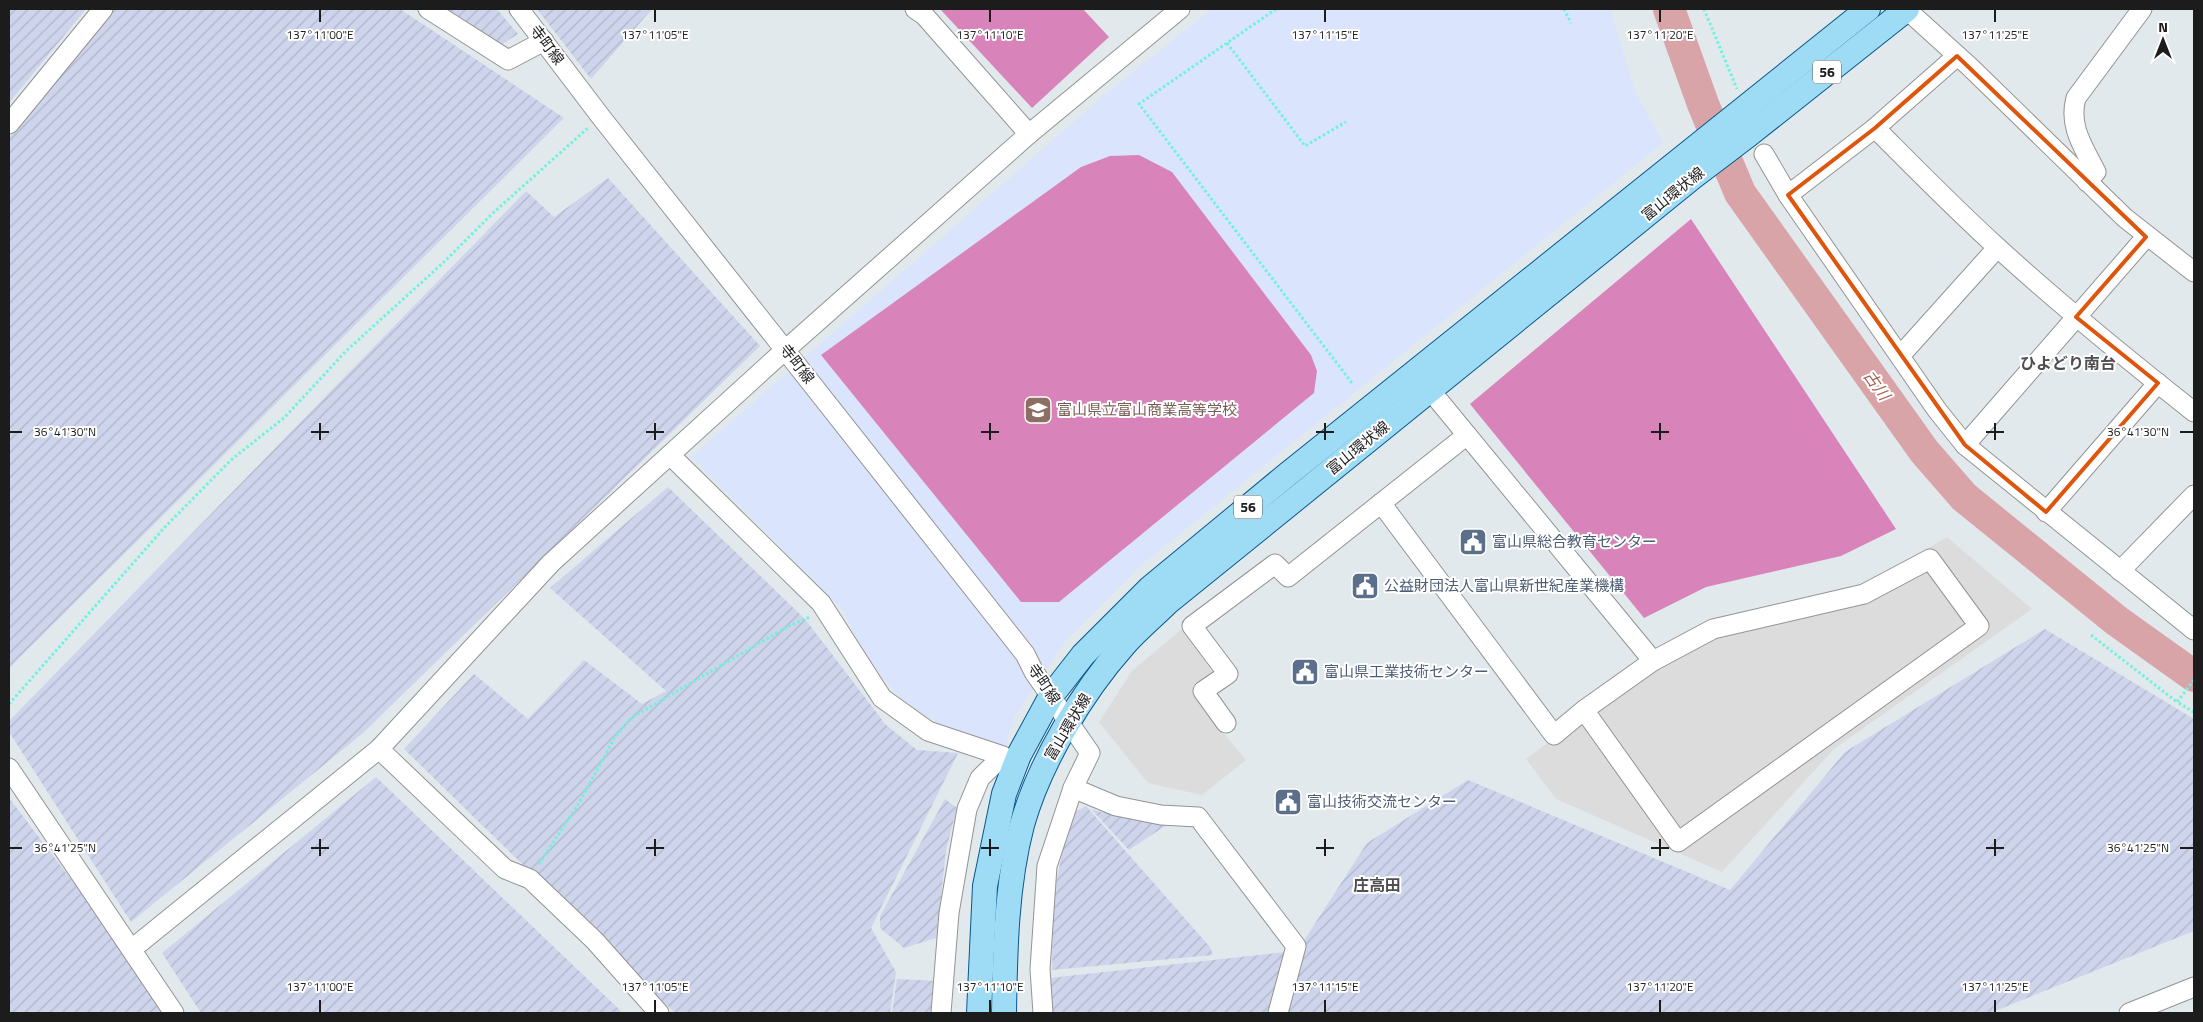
<svg xmlns="http://www.w3.org/2000/svg" width="2203" height="1022" font-family="'Titillium Web','Noto Sans JP',sans-serif">
<defs>
<pattern id="farmland-furrows" width="10" height="10" patternUnits="userSpaceOnUse" patternTransform="scale(1.25)"><rect width="10" height="10" fill="#ced4eb"/><path d="M-1 1l2-2M0 10L10 0M9 11l2-2" fill="none" stroke="#b0b5c9"/></pattern>
</defs>
<rect width="100%" height="100%" fill="#e2e9ed"/>
<!-- education -->
<path fill="#dbe4fd" d="M1212,9H1610L1636,93L1663,143L1144,563L1065,642L1014,718L1003,756L919,713L904,702L868,660L842,609L691,457L1102,97Z"/>
<!-- farmland -->
<g fill="url(#farmland-furrows)">
<path d="M9,9H86L9,103Z"/>
<path d="M113,9H400L564,118L9,668V138Z"/>
<path d="M447,9H497L518,34L501,45Z"/>
<path d="M537,9H652L591,79Z"/>
<path d="M608,178L760,346L363,733L131,922L9,732V721L526,191L554,217Z"/>
<path d="M668,487L805,619L886,725L917,750L958,753L871,928L896,972L890,1013H675L404,749L474,674L528,719L584,660L642,704L666,691L550,588Z"/>
<path d="M2045,629L2194,719V931L1990,1013H1288L1305,939L1367,843L1468,780L1730,890L1845,752Z"/>
<path d="M376,777L623,1013H201L162,953Z"/>
<path d="M9,798L173,1013H9Z"/>
<path d="M945,799L957,808L946,850L938,925L939,937L904,948L880,928V916Z"/>
<path d="M1086,806L1210,947L1213,955L1052,970L1053,897L1070,815Z"/>
<path d="M1091,809L1101,812L1168,824L1129,850Z"/>
<path d="M1285,952L1274,1013H1051L1050,978Z"/>
<path d="M897,979L937,981L935,1013H892Z"/>
</g>
<!-- pitch -->
<g fill="#d884bb">
<path d="M940,9H1083L1109,37L1032,108Z"/>
<path d="M1139,155L1172,172L1311,355L1317,371L1314,393L1059,602H1021L821,355L1081,167L1110,156Z"/>
<path d="M1691,219L1896,529L1841,556L1706,587L1644,618L1470,404Z"/>
</g>
<!-- parking -->
<g fill="#dcdcdc">
<path d="M1947,537L2032,609L1834,749L1722,872L1556,799L1526,759L1711,621L1863,587Z"/>
<path d="M1182,629L1223,687L1199,704L1246,760L1202,795L1148,783L1099,722L1132,671Z"/>
</g>
<g fill="none" stroke-linecap="round" stroke-linejoin="round">
<!-- river -->
<path stroke="#d9a4a7" stroke-width="32" d="M1669,9L1703,104L1740,193L1924,451L1964,497L2117,621L2194,676"/>
<!-- minor casing -->
<g stroke="#939393" stroke-width="21">
<g id="minor">
<path d="M428,9L508,60L544,41"/>
<path d="M519,9L601,117L1025,654L1034,672L1090,753L1073,788L1047,866L1040,969L1043,1013"/>
<path d="M915,9L924,15L1029,134"/>
<path d="M1906,9L1970,67L2125,218L2194,272"/>
<path d="M1957,56L1875,128L1788,195L1937,410L1965,445L2194,630"/>
<path d="M9,124L103,9"/>
<path d="M1875,128C1915,168 1955,209 1997,247C2060,305 2127,359 2194,412"/>
<path d="M1764,154L1788,195"/>
<path d="M2087,182L2096,172C2084,148 2068,126 2076,98L2142,9"/>
<path d="M1900,356L1997,248"/>
<path d="M1430,390L1653,661"/>
<path d="M1965,445L2146,237"/>
<path d="M670,455L821,603L882,698L928,731L1003,756L980,778L967,809L949,913L941,1013"/>
<path d="M1381,503L1554,735L1584,710L1653,661L1713,629L1864,594L1930,559L1979,626L1678,842L1584,710"/>
<path d="M2046,512L2158,383"/>
<path d="M2120,571L2194,495"/>
<path d="M1226,723L1203,691L1228,674L1192,626L1275,564L1288,577L1467,435"/>
<path d="M379,749L505,869L530,879L595,941L659,1013"/>
<path d="M9,768L174,1013"/>
<path d="M1073,788L1116,806L1161,815L1198,817L1296,946L1278,1013"/>
<path d="M132,949L379,749L551,563L774,360L1029,134L1180,9"/>
<path d="M2129,1013L2194,987"/>
</g>
</g>
<!-- major casing -->
<g stroke="#08578c" stroke-width="26">
<g id="major">
<path d="M979,1013L985,886L1004,794L1019,755L1051,696L1083,655L1150,588L1288,474L1868,9"/>
<path d="M1004,1013C1005,951 1006,886 1022,825C1039,764 1082,692 1124,645C1137,630 1153,617 1167,603L1693,177L1747,136L1907,9"/>
</g>
</g>
<!-- path -->
<g stroke="#6ef2dc" stroke-width="3" stroke-dasharray="2.5 2.5" stroke-linecap="butt">
<path d="M1276,9L1139,104L1352,383"/>
<path d="M1564,9L1571,23"/>
<path d="M1704,9L1737,89"/>
<path d="M1227,43L1305,146L1346,122"/>
<path d="M2091,635L2177,702"/>
<path d="M2194,680L2177,702L2194,712"/>
<path d="M9,704L165,527L231,460L285,417L346,351L444,262L493,213L589,127"/>
<path d="M539,864L579,803L615,737L631,718L787,627L810,617"/>
</g>
<!-- minor -->
<use href="#minor" stroke="#fff" stroke-width="19"/>
<!-- major -->
<use href="#major" stroke="#9edcf6" stroke-width="24"/>
</g>
<!-- marked area -->
<path fill="none" stroke="#de560d" stroke-width="4" stroke-linejoin="round" d="M1957,56L2146,237L2076,317L2158,383L2046,512L1965,445L1788,195L1875,128Z"/>
<!-- ticks -->
<path fill="none" stroke="#1c1c1c" stroke-width="2" d="M320,10V22M655,10V22M990,10V22M1325,10V22M1660,10V22M1995,10V22M320,423V440M655,423V440M990,423V440M1325,423V440M1660,423V440M1995,423V440M10,432H22M311,432H329M646,432H664M981,432H999M1316,432H1334M1651,432H1669M1986,432H2004M2180,432H2193M320,839V856M655,839V856M990,839V856M1325,839V856M1660,839V856M1995,839V856M10,848H22M311,848H329M646,848H664M981,848H999M1316,848H1334M1651,848H1669M1986,848H2004M2180,848H2193M320,1000V1012M655,1000V1012M990,1000V1012M1325,1000V1012M1660,1000V1012M1995,1000V1012"/>
<!-- icons -->
<defs>
<g id="school-square" transform="scale(1.4375)"><rect x="-9" y="-9" width="18" height="18" rx="4" fill="#8d6e63" stroke="#fff"/><path d="M0-5L7-2L0 1L-7-2ZM-4 1L0 2.5L4 1V4Q0 6-4 4Z" fill="#fff"/></g>
<g id="civic-square" transform="scale(1.4375)"><rect x="-9" y="-9" width="18" height="18" rx="4" fill="#5c6f8a" stroke="#fff"/><path d="M-.6-6.5H3V-4.5H.6V-3L4-1V1h2V6H-6V1h2V-1L-.6-3ZM-1.2 2.5V6h2.4V2.5Z" fill="#fff"/></g>
</defs>
<g fill-rule="evenodd">
<use href="#school-square" x="1038" y="410"/>
<use href="#civic-square" x="1473" y="542"/>
<use href="#civic-square" x="1365" y="586"/>
<use href="#civic-square" x="1305" y="672"/>
<use href="#civic-square" x="1288" y="802"/>
</g>
<g text-anchor="middle" stroke-width="4" stroke-linejoin="round" paint-order="stroke">
<!-- shield labels -->
<g fill="#fff" stroke="#606060" stroke-width="1">
<rect x="1813" y="60.5" width="28" height="23" rx="4"/>
<rect x="1234" y="495.5" width="28" height="23" rx="4"/>
</g>
<g font-size="14" font-weight="bold" fill="#1c1c1c">
<text x="1827" y="77">56</text>
<text x="1248" y="512">56</text>
</g>
<!-- street labels -->
<g font-size="15" fill="#1c1c1c" stroke="#fff">
<text transform="translate(547 45) rotate(53)" y="5">寺町線</text>
<text transform="translate(1673 194) rotate(-39)" y="5">富山環状線</text>
<text transform="translate(797 364) rotate(52)" y="5">寺町線</text>
<text transform="translate(1358 448) rotate(-39)" y="5">富山環状線</text>
<text transform="translate(1044 684) rotate(56)" y="5">寺町線</text>
<text transform="translate(1068 727) rotate(-59)" y="5">富山環状線</text>
</g>
<!-- education labels -->
<g font-size="15" fill="#785e54" stroke="#fff" text-anchor="start">
<text x="1057" y="415">富山県立富山商業高等学校</text>
</g>
<!-- service labels -->
<g font-size="15" fill="#4e5e75" stroke="#fff" text-anchor="start">
<text x="1492" y="547">富山県総合教育センター</text>
<text x="1384" y="591">公益財団法人富山県新世紀産業機構</text>
<text x="1324" y="677">富山県工業技術センター</text>
<text x="1307" y="807">富山技術交流センター</text>
</g>
<!-- neighbourhood labels -->
<g font-size="16" font-weight="bold" fill="#4f4f4f" stroke="#fff">
<text x="2068" y="369">ひよどり南台</text>
<text x="1377" y="891">庄高田</text>
</g>
<!-- water labels -->
<g font-size="16" font-style="italic" fill="#a6624e" stroke="#fff">
<text transform="translate(1877 385) rotate(54)" y="6">古川</text>
</g>
</g>
<g font-size="12" text-anchor="middle" fill="#1c1c1c" stroke="#fff" stroke-width="4" stroke-linejoin="round" paint-order="stroke">
<text x="320" y="39">137°11'00"E</text>
<text x="655" y="39">137°11'05"E</text>
<text x="990" y="39">137°11'10"E</text>
<text x="1325" y="39">137°11'15"E</text>
<text x="1660" y="39">137°11'20"E</text>
<text x="1995" y="39">137°11'25"E</text>
<text x="65" y="436">36°41'30"N</text>
<text x="2138" y="436">36°41'30"N</text>
<text x="65" y="852">36°41'25"N</text>
<text x="2138" y="852">36°41'25"N</text>
<text x="320" y="991">137°11'00"E</text>
<text x="655" y="991">137°11'05"E</text>
<text x="990" y="991">137°11'10"E</text>
<text x="1325" y="991">137°11'15"E</text>
<text x="1660" y="991">137°11'20"E</text>
<text x="1995" y="991">137°11'25"E</text>
</g>
<!-- border -->
<rect width="2203" height="1022" fill="none" stroke="#1c1c1c" stroke-width="20"/>
<!-- north arrow -->
<g transform="translate(2163 40)" stroke="#ffffff" stroke-width="4" paint-order="stroke">
<path d="M0-4L9 19L0 12L-9 19Z" fill="#1c1c1c"/>
<text y="-8" font-size="14" font-weight="bold" text-anchor="middle" fill="#1c1c1c">N</text>
</g>
</svg>
